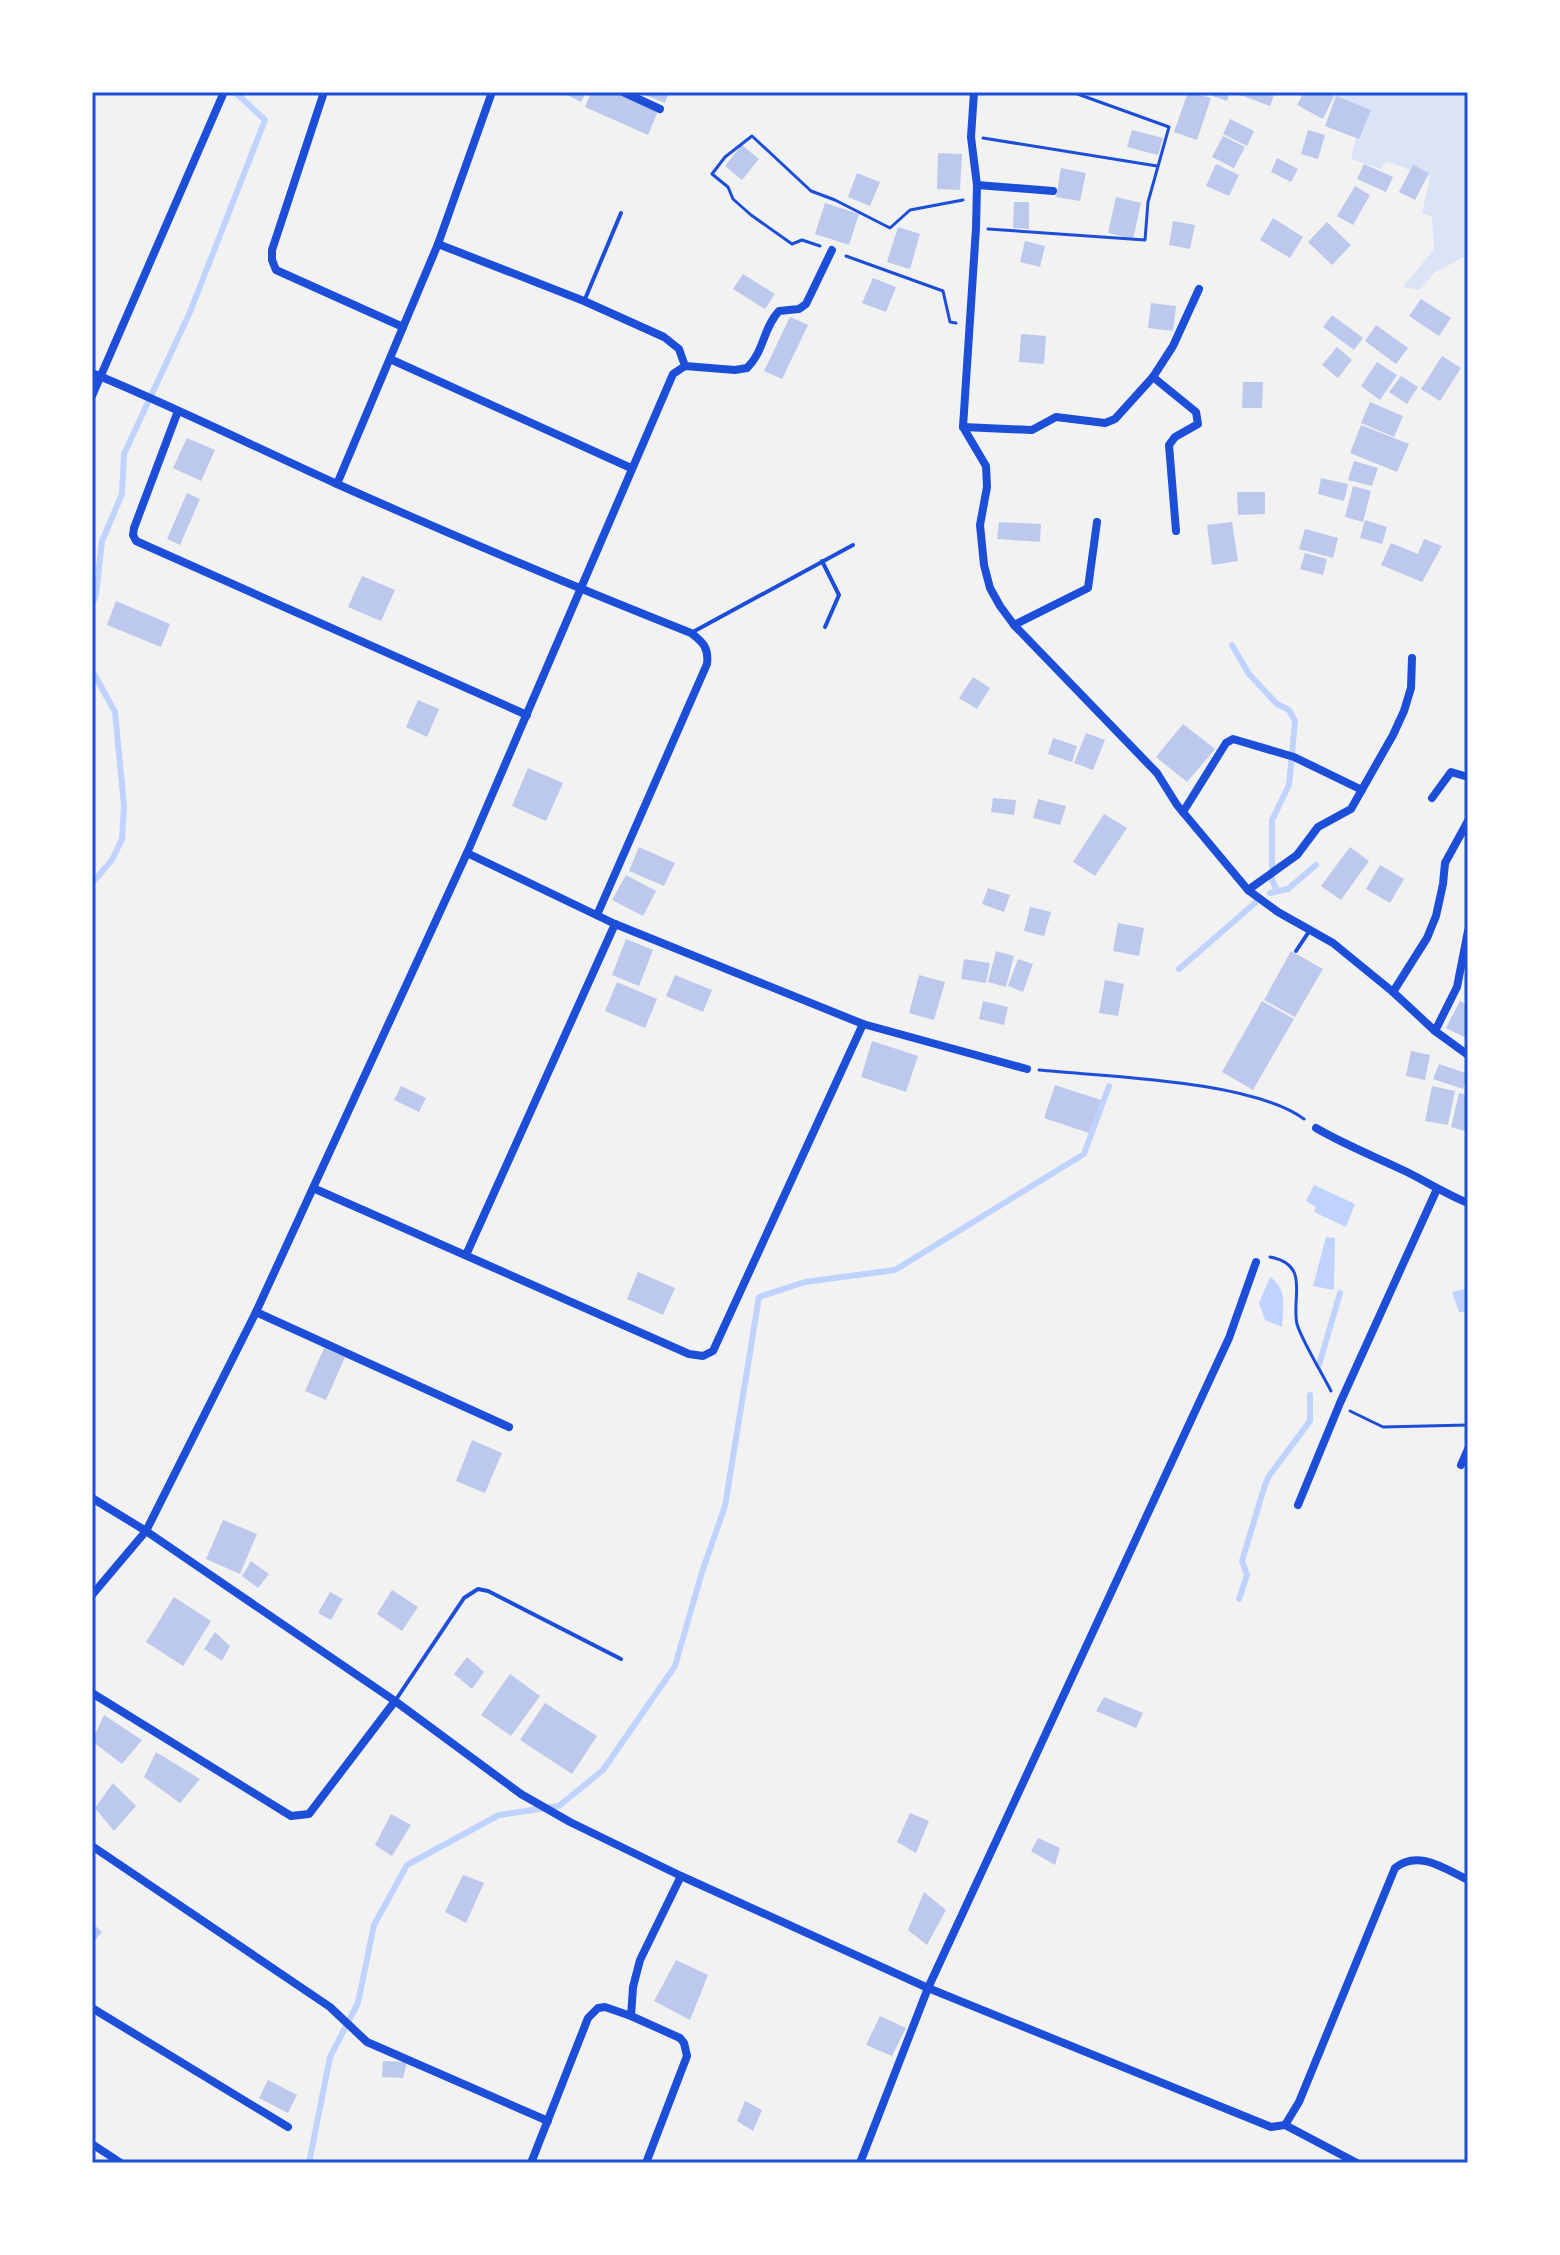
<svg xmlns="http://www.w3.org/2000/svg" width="1560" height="2255" font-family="Montserrat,sans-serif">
<rect width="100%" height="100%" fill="#f2f2f2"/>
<!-- green -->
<path fill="#dbe4f7" d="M1337,92H1468V255L1434,273L1420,290L1403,287L1434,249L1432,217L1422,213L1430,177L1386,161L1381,169L1351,159L1356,138L1326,126Z"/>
<!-- water -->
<g fill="#bfd3fe">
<path d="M1314,1185L1355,1204L1346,1227L1314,1212L1316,1207L1306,1201Z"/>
<path d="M1326,1237L1335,1238L1334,1290L1313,1286Z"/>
<path d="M1270,1277C1288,1289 1283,1308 1282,1327L1265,1320L1259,1303Z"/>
<path d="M1468,1288V1312H1459L1452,1292Z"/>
</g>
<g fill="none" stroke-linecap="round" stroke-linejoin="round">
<!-- stream -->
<g stroke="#bfd3fe" stroke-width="6">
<path d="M92,605L96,595L102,541L122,494L124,454L190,312L265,120L235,92"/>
<path d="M1232,645L1249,674L1277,704L1289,710L1295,721L1289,785L1272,820V880L1277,891"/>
<path d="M92,670L115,712L124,806L122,839L112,860L92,883"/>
<path d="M1270,893L1288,889L1316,865"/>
<path d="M1179,969L1255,903"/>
<path d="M1319,1365L1340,1293"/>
<path d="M1239,1599L1247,1575L1242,1561L1265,1485L1269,1476L1310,1421V1395"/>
<path d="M309,2163L330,2057L358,2003L374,1925L407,1865L499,1815L559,1806L603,1770L675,1666L702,1572L725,1506L759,1297L805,1282L895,1270L1084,1154L1109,1086"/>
</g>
</g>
<!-- building -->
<g fill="#bdc9ec">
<path d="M561,92H586L581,102Z"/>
<path d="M591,92H614L658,111L648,135L585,107Z"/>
<path d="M638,92H669L665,103Z"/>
<path d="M1188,92L1211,98L1197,140L1174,132Z"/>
<path d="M1201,92H1230L1227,101Z"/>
<path d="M1232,92H1275L1270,106Z"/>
<path d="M1304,92H1326L1334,96L1323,119L1297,105Z"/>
<path d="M1336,96L1371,110L1359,139L1325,126Z"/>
<path d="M1230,119L1254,131L1247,146L1223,134Z"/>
<path d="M1132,130L1163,138L1158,155L1127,147Z"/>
<path d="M1308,130L1325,135L1318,159L1301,154Z"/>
<path d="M1223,136L1245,147L1234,168L1212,157Z"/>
<path d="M742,145L759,159L742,180L725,166Z"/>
<path d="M938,153L962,154L960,190L937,189Z"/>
<path d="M1277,158L1298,169L1291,182L1271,172Z"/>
<path d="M1216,164L1239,175L1229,196L1206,186Z"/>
<path d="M1364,164L1393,177L1386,192L1357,179Z"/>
<path d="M1413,165L1429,173L1415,200L1399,192Z"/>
<path d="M1061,168L1086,173L1080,201L1056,197Z"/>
<path d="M857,173L880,182L870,206L848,197Z"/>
<path d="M1355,186L1370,195L1353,225L1337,216Z"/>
<path d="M1116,197L1141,203L1133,239L1108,233Z"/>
<path d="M1014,202H1029V229L1013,228Z"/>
<path d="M825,203L859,214L849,245L815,234Z"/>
<path d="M1273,218L1303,237L1290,258L1260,240Z"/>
<path d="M1173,221L1195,225L1190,249L1169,245Z"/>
<path d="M1327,222L1351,245L1332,265L1308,242Z"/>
<path d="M898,227L920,234L910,269L887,262Z"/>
<path d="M1025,241L1045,246L1040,267L1020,262Z"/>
<path d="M743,274L775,294L765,309L733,289Z"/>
<path d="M873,278L896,287L886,312L862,303Z"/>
<path d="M1421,299L1451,318L1439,336L1409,316Z"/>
<path d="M1151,303L1176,306L1173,331L1148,328Z"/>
<path d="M1332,315L1363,338L1354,350L1323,327Z"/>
<path d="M790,317L808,325L782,379L764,371Z"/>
<path d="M1376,325L1408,348L1396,364L1365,341Z"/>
<path d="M1021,334L1046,336L1044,364L1019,362Z"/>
<path d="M1337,347L1352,360L1338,378L1322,365Z"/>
<path d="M1442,356L1461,368L1440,401L1421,389Z"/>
<path d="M1377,362L1397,375L1380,400L1361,386Z"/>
<path d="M1401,376L1418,387L1407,404L1389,392Z"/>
<path d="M1243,382H1263L1262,408H1242Z"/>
<path d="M1370,402L1403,416L1394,437L1361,423Z"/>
<path d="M1361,425L1409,444L1397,472L1350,453Z"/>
<path d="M187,438L215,450L201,481L173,468Z"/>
<path d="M1354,461L1378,468L1372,486L1348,480Z"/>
<path d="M1321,478L1348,484L1344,501L1318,494Z"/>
<path d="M1353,486L1371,491L1363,522L1345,517Z"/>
<path d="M1237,492H1265V514L1238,515Z"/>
<path d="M187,493L200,499L180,545L167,539Z"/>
<path d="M1365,520L1387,527L1382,544L1360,538Z"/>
<path d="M999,522L1041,524L1040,542L997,539Z"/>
<path d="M1232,522L1238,561L1212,565L1207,525Z"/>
<path d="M1305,529L1338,538L1333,558L1299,549Z"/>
<path d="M1424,539L1442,546L1422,582L1381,565L1391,543L1418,554Z"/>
<path d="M1305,553L1327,559L1323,575L1300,569Z"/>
<path d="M362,576L395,590L381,621L348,607Z"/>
<path d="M116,601L170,624L161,647L107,625Z"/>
<path d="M973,677L990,688L977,709L959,698Z"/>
<path d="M418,700L439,709L427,737L406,727Z"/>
<path d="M1183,724L1215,749L1187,782L1156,757Z"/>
<path d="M1086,733L1105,740L1093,770L1074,763Z"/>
<path d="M1053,738L1077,746L1072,762L1048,754Z"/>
<path d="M528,768L563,783L546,821L512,806Z"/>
<path d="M993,798L1016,800L1014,815L991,812Z"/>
<path d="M1038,799L1066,806L1060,825L1033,818Z"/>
<path d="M1104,814L1127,828L1095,876L1073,862Z"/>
<path d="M639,847L675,863L664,886L629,871Z"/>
<path d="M1350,847L1369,861L1341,900L1321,886Z"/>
<path d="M1380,865L1404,879L1390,903L1366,889Z"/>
<path d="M626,875L656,891L643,916L612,900Z"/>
<path d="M988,888L1010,895L1004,912L982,904Z"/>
<path d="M1030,907L1051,912L1044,936L1024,931Z"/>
<path d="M1118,923L1144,928L1139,956L1113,951Z"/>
<path d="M626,939L653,950L639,986L612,975Z"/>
<path d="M996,951L1014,956L1006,987L988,982Z"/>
<path d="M1291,951L1323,969L1295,1017L1264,1000Z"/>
<path d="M964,959L990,963L986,983L961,979Z"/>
<path d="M1018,959L1033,964L1023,992L1008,986Z"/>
<path d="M675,975L712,990L703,1012L666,996Z"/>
<path d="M919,975L945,982L934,1020L909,1013Z"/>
<path d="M1105,980L1124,984L1118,1016L1099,1013Z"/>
<path d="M617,982L657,999L645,1028L605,1011Z"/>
<path d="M983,1001L1008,1007L1004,1025L979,1019Z"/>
<path d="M1262,1001L1294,1019L1253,1090L1222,1072Z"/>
<path d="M1460,1001L1468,1005V1039L1446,1028Z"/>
<path d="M872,1041L918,1056L906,1092L861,1077Z"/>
<path d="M1411,1051L1430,1055L1425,1080L1406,1076Z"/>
<path d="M1439,1064L1468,1074L1463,1089L1433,1079Z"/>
<path d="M1055,1085L1101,1100L1089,1133L1044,1118Z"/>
<path d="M401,1086L426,1098L419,1112L394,1100Z"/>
<path d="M1432,1086L1455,1091L1448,1125L1425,1121Z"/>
<path d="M1459,1093L1468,1095V1132L1451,1127Z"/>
<path d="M638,1272L675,1288L663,1315L627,1299Z"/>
<path d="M324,1348L345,1357L326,1400L305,1391Z"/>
<path d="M472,1440L502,1453L485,1493L456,1481Z"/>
<path d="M223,1520L257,1534L240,1574L206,1559Z"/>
<path d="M251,1561L269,1574L258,1588L242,1576Z"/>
<path d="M392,1590L418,1607L402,1631L377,1614Z"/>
<path d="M330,1592L343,1599L331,1620L318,1613Z"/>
<path d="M174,1597L211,1621L183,1666L146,1642Z"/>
<path d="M215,1632L230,1646L222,1661L204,1649Z"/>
<path d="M467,1657L484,1672L472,1689L454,1674Z"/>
<path d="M510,1674L540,1696L511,1736L481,1715Z"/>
<path d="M1104,1697L1143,1713L1136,1728L1096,1711Z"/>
<path d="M545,1703L597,1736L572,1774L520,1740Z"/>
<path d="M104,1715L142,1740L122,1764L92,1741Z"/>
<path d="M156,1752L200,1779L180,1803L144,1777Z"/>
<path d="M113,1783L136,1806L114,1831L95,1808Z"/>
<path d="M910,1813L929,1821L916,1853L897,1842Z"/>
<path d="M391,1814L411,1825L392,1856L375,1845Z"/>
<path d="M1038,1838L1060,1848L1055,1865L1031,1851Z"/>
<path d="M463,1875L484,1883L466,1923L445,1912Z"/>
<path d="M924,1892L946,1910L927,1945L908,1930Z"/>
<path d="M92,1923L102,1932L92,1944Z"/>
<path d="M676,1960L708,1975L690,2020L654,2001Z"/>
<path d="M880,2016L906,2028L892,2056L866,2045Z"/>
<path d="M383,2061L407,2062L403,2078L382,2077Z"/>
<path d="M268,2080L297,2095L288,2113L259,2098Z"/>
<path d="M745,2101L762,2110L753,2131L737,2121Z"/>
</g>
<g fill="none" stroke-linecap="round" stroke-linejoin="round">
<!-- path -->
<g stroke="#1d4ed8" stroke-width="3">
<path d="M983,138L1157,166"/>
<path d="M988,229L1145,240L1148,202L1169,127L1072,92"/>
<path d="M820,246L802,240L792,244L751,215L733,199L728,187L712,174L725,157L752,136L811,191L835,200L890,228L910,210L963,200"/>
<path d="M846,256L943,291L950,322L956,323"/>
<path d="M1039,1070C1108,1077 1250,1080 1304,1119"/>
<path d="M1270,1257C1311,1265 1291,1297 1297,1324C1302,1341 1322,1373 1331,1391"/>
<path d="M1350,1411L1383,1427L1468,1425"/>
</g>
<!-- service -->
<g stroke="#1d4ed8" stroke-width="4">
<path d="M585,299L621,213"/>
<path d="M822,561L839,595L825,627"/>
<path d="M691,633L853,545"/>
<path d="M1296,951L1310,930"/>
<path d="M395,1701L464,1598L478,1589L488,1591L621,1659"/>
</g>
<!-- minor -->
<g stroke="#1d4ed8" stroke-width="8">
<path d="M324,92L272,250V260L276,270L403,327"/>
<path d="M623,92L660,109"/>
<path d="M974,92L971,137L977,185L976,228L963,427L986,466L987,487L980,525L984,565L990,588L1000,606L1014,625L1157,773L1177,805L1248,890L1278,912L1333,943L1393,992L1435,1031L1468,1055"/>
<path d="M977,185L1053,191"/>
<path d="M438,244L584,301L664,337L679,349L685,366"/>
<path d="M390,359L631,468"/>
<path d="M92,373C175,407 255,447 337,484C454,536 572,586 691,633C703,642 709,648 707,664L597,915"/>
<path d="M1153,377L1173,346L1199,289"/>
<path d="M92,396L224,92"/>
<path d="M178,411L134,528L133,535L136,541L527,715"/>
<path d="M963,427L1032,430L1056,417L1105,423L1115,419L1153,377L1196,412L1198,424L1175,437L1169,445L1176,531"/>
<path d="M337,484L438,244L492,92"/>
<path d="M1014,625L1088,588L1097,522"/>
<path d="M1432,798L1451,772L1468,777"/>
<path d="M1183,812L1226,743L1233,739L1294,757L1362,790"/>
<path d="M467,853L615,924L863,1024L1027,1069"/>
<path d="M1248,890L1297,855L1318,827L1351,809L1393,735L1404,711L1411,688L1412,658"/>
<path d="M1393,992L1427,938L1436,916L1443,884L1445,863L1468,821"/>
<path d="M1435,1031L1457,987L1468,931"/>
<path d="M1316,1128C1345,1145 1376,1157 1407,1172C1427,1182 1446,1194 1468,1203"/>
<path d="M313,1188L689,1354L703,1356L713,1351L863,1024"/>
<path d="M466,1255L615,924"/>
<path d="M256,1312L509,1427"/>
<path d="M1461,1465L1468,1449"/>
<path d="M92,1498L146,1531L395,1701L521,1794L570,1822L681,1876L928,1988L1271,2127L1285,2125L1299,2102L1395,1868C1418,1849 1445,1869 1468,1880"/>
<path d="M1298,1505L1340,1403L1437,1189"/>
<path d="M92,1595L146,1531L256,1312L467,853L673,374L685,366L735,370L747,368C764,352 763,328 779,311L799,309L806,304L832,250"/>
<path d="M92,1693L291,1816L309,1814L395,1701"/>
<path d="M92,1846L330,2007L367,2042L548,2121"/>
<path d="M92,2008L288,2127"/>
<path d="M1285,2125L1357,2163"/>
<path d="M92,2144L121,2163"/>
<path d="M531,2163L588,2018L598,2008L605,2007L631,2016"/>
<path d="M646,2163L687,2056L684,2043L680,2038L631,2016L633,1987L640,1960L681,1876"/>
<path d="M860,2163L928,1988L1229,1338L1256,1262"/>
</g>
</g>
<!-- border -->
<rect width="1560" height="2255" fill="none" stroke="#ffffff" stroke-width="188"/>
<rect x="94" y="94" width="1372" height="2067" fill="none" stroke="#1d4ed8" stroke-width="3"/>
</svg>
